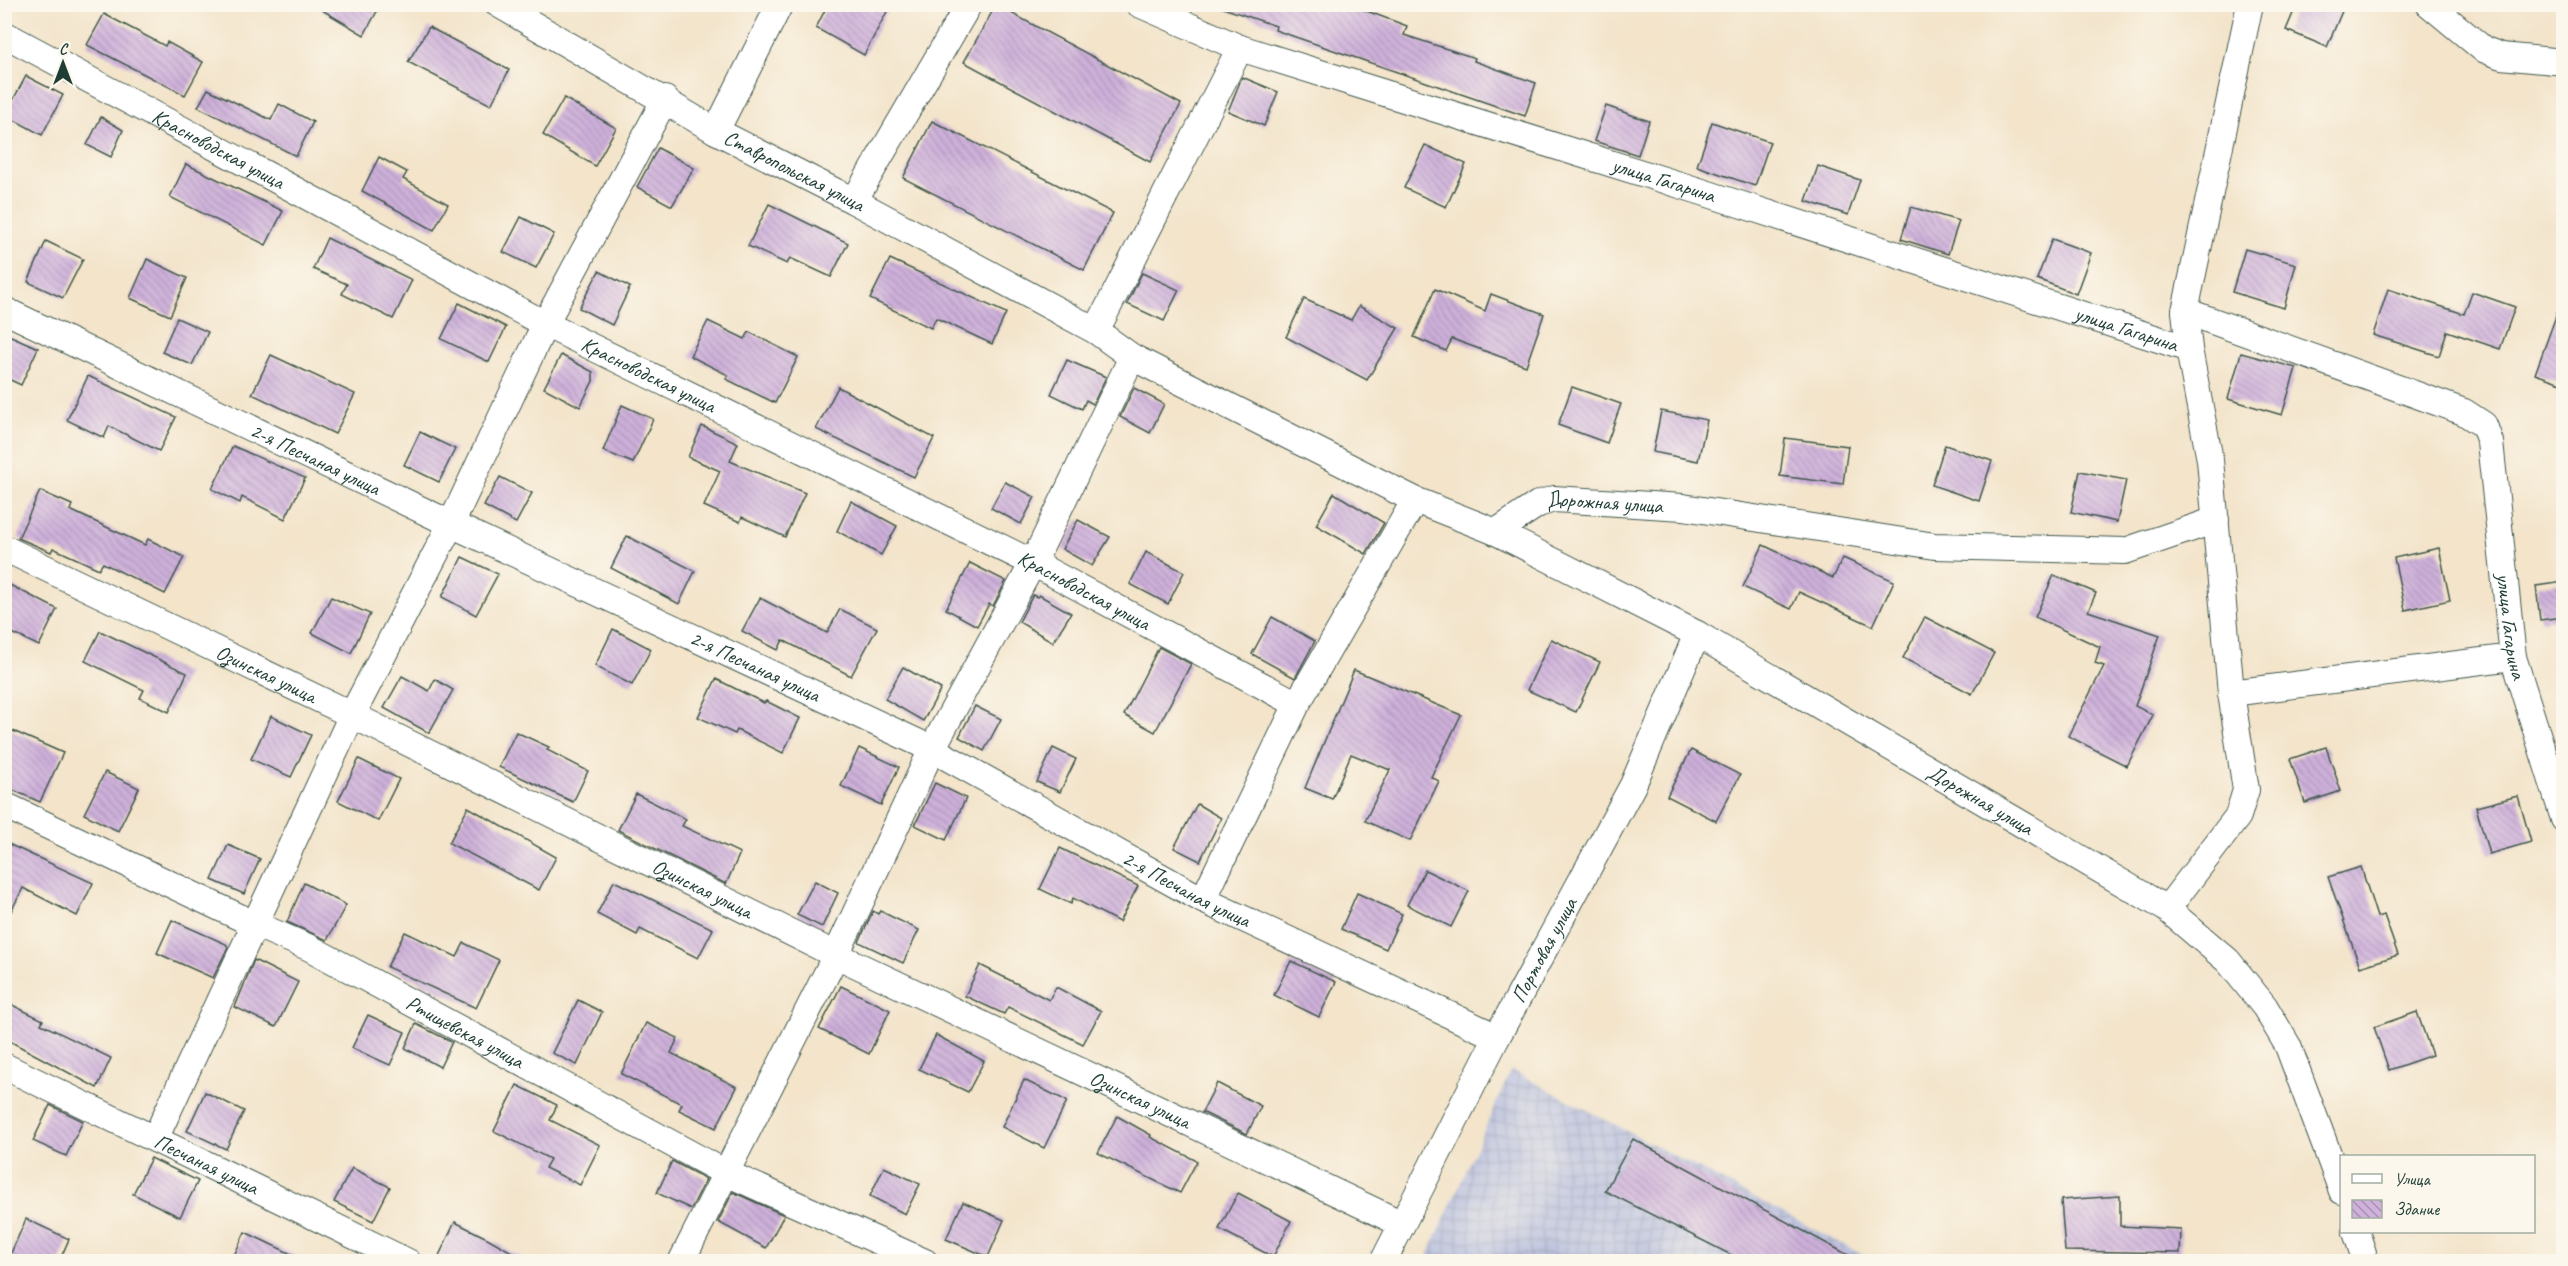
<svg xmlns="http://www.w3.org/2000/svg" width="2568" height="1266" font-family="Caveat,sans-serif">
<defs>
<pattern id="industrial-grid" width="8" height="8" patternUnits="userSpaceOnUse" patternTransform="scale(1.5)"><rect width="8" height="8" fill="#bdc3de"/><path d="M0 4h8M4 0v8" fill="none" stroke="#a2a8bf"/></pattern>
<pattern id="building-back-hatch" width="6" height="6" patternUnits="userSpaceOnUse" patternTransform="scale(1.5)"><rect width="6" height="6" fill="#cfb1db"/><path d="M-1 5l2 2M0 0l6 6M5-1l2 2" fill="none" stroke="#a791b2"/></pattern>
</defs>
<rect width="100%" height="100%" fill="#fbf7ec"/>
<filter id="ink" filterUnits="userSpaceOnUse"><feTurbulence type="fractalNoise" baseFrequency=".0167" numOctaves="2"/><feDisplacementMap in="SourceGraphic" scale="12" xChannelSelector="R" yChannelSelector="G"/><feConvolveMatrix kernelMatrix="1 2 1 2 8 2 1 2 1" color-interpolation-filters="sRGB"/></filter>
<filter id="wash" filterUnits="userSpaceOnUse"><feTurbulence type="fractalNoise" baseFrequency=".008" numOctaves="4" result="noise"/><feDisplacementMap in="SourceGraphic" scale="24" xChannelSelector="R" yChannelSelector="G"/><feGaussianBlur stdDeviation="1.35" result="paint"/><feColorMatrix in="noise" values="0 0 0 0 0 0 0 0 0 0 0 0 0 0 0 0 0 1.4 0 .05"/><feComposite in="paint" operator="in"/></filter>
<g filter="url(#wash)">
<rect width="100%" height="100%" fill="#f3e4ca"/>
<!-- industrial -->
<path fill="url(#industrial-grid)" d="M1511,1070L1874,1261L1425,1262Z"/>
<g id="blocks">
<!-- building -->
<g fill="url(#building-back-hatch)">
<path d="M312,4H381L364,35Z"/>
<path d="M828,4H891L864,55L816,28Z"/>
<path d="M1223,4H1348L1407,26L1404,35L1475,58L1474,61L1536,83L1525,116L1275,30L1276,26L1223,8Z"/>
<path d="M2297,4H2345L2327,47L2286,30Z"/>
<path d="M996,5L1181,104L1150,162L964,62Z"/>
<path d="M104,14L165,46L167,42L203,62L185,95L87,45Z"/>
<path d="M429,27L509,70L491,105L408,62Z"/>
<path d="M26,76L63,95L42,135L5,115Z"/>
<path d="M1242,77L1278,92L1264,126L1228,111Z"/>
<path d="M208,89L271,120L279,104L313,122L296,156L198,107Z"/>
<path d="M564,98L616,128L595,166L543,135Z"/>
<path d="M1606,106L1649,121L1638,155L1594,141Z"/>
<path d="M101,117L123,130L111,157L87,145Z"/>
<path d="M932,121L1113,213L1084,270L903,178Z"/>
<path d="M1712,122L1770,142L1755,186L1697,166Z"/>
<path d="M1425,145L1466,164L1446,207L1404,188Z"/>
<path d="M658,148L694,168L672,206L637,187Z"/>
<path d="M379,157L407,172L403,179L448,204L434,230L362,191Z"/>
<path d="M186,164L283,211L266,245L170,197Z"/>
<path d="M1818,166L1860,180L1848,215L1806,201Z"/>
<path d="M769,204L848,243L831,277L790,258L787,264L748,246Z"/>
<path d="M1911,207L1959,221L1948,254L1901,239Z"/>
<path d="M521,217L554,234L536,268L503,252Z"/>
<path d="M327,238L412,280L393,319L342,294L347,284L313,269Z"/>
<path d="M2052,239L2091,253L2076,294L2037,279Z"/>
<path d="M46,241L83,259L63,298L28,282Z"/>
<path d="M2245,249L2296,264L2284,308L2232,292Z"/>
<path d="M147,259L187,278L170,316L130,298Z"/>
<path d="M890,259L1006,313L992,344L936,318L931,328L870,299Z"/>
<path d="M599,271L630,287L612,325L579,308Z"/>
<path d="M1142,273L1179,290L1164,321L1127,304Z"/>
<path d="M1435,289L1485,311L1491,294L1544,314L1526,366L1452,339L1446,351L1414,337Z"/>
<path d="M2388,289L2464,314L2472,292L2515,307L2500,349L2447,331L2439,356L2373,335Z"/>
<path d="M1304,299L1351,320L1359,306L1398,328L1367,380L1286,337Z"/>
<path d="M2561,302L2564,303V384L2535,374Z"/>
<path d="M459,303L506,327L489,362L441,339Z"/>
<path d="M177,318L208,332L192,365L162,352Z"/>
<path d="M708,321L745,339L749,332L798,357L775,403L726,379L728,375L690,356Z"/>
<path d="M4,333L38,348L21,385L4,377Z"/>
<path d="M2241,353L2296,368L2282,415L2228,399Z"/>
<path d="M271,355L355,394L335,434L252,394Z"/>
<path d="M561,355L593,372V381L580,407L544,388Z"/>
<path d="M1067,360L1106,377L1093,404L1086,400L1082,409L1051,394Z"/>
<path d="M88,376L176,417L159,451L109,426L104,438L67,420Z"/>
<path d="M838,387L934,438L914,477L816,429Z"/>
<path d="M1572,387L1621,404L1607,443L1558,425Z"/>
<path d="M1134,388L1164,404L1150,433L1120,417Z"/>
<path d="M622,405L653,419L633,463L603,451Z"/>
<path d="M1661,411L1707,420L1698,461L1653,452Z"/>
<path d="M702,426L738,443L730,461L805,493L785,537L742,517L740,522L704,506L720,471L688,457Z"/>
<path d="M420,432L455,449L439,482L404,465Z"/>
<path d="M1785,438L1848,446L1843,484L1780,476Z"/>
<path d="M1945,445L1992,461L1979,501L1932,485Z"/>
<path d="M233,446L305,478L285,519L242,497L240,503L212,489Z"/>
<path d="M2080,471L2126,480L2117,522L2071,512Z"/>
<path d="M500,477L532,493L516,523L484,506Z"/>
<path d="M1005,482L1035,497L1021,524L991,508Z"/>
<path d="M40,491L72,505L70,510L145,545L148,539L184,557L165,594L103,563L99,569L53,548L51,552L18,538Z"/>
<path d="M1334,493L1384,523L1366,554L1316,525Z"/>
<path d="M851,501L897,526L881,555L837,531Z"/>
<path d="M1078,520L1110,537L1092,566L1062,549Z"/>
<path d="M627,536L695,571L679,604L611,568Z"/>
<path d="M1763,545L1833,578L1843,558L1894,581L1873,626L1799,592L1791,609L1743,587Z"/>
<path d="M2439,548L2450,600L2405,610L2394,558Z"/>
<path d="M1146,552L1184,572L1168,604L1130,584Z"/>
<path d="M462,557L498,574L476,615L442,597Z"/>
<path d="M970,563L1006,581L993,606L989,604L977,626L946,609Z"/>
<path d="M2054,575L2096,593L2088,611L2160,635L2135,706L2153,715L2127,766L2068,736L2104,666L2095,663L2100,647L2035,617Z"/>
<path d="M4,582L57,609L39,646L4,629Z"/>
<path d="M2564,582V617L2540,620L2536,586Z"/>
<path d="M1033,595L1037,597L1039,595L1071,613L1053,642L1019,622Z"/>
<path d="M331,597L370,614L351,653L312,633Z"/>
<path d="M760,598L827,633L840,609L877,628L851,676L783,640L778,650L742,631Z"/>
<path d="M1272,617L1315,641L1295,678L1252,654Z"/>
<path d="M1925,617L1994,653L1972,694L1903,658Z"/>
<path d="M613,629L651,649L632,685L595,666Z"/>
<path d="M100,631L187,673L169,712L140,698L144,690L85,661Z"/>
<path d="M1551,639L1600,662L1576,712L1527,690Z"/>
<path d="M1159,647L1191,664L1155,732L1124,715Z"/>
<path d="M903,667L941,689L923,721L885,699Z"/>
<path d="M1354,670L1461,715L1431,777L1439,781L1410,841L1365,821L1390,770L1351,754L1332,799L1305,788Z"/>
<path d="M402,676L429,691L435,679L453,690L429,733L384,708Z"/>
<path d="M716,679L764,703L766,701L800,718L783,753L737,730L735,734L698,717Z"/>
<path d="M975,706L1001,719L984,751L959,737Z"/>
<path d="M271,716L311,735L291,777L251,759Z"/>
<path d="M4,727L63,753L40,802L4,786Z"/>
<path d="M516,732L549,747L547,750L588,771L573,802L499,767Z"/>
<path d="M2326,747L2341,791L2305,803L2290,759Z"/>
<path d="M859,748L899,767L881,805L841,786Z"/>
<path d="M1053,748L1076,759L1060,792L1037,782Z"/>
<path d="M1691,750L1740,775L1716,821L1667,796Z"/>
<path d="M359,759L399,779L378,821L338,801Z"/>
<path d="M105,772L139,788L118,831L84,814Z"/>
<path d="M935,783L966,798L946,840L915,825Z"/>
<path d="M636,794L686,819L682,826L740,853L726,884L618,830Z"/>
<path d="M2518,796L2531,842L2489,854L2476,807Z"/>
<path d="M1197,804L1221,818L1200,861L1174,848Z"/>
<path d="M468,807L556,857L539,890L449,843Z"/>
<path d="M4,842L93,883L77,916L23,888L4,925Z"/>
<path d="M228,845L260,859L244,894L212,880Z"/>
<path d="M1060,848L1138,886L1119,922L1073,898L1071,904L1040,889Z"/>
<path d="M2361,867L2377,917L2384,915L2398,955L2360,967L2328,877Z"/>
<path d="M1425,870L1469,891L1451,927L1407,905Z"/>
<path d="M614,881L713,929L698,958L640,929L637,935L597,914Z"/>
<path d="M815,881L838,893L822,927L797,915Z"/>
<path d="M304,883L346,905L327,940L287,922Z"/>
<path d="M1357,893L1402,914L1386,949L1341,929Z"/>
<path d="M873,911L878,914L880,911L919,930L903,963L859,942Z"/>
<path d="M172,920L226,944L228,947L213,978L157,953Z"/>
<path d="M405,932L457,957L464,943L499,960L476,1008L387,967Z"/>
<path d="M254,960L298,982L276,1027L235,1007Z"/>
<path d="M1291,961L1336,982L1319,1017L1274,995Z"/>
<path d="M980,965L1049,1000L1056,987L1101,1011L1083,1044L1008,1007L1004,1014L965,996Z"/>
<path d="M841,986L890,1010L869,1054L819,1029Z"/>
<path d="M578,1000L602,1012L577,1065L552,1053Z"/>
<path d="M4,1001L43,1020L41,1024L111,1058L97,1088L4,1038Z"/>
<path d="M2417,1012L2432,1055L2389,1070L2374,1027Z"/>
<path d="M368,1015L405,1032L390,1065L352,1048Z"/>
<path d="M646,1023L678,1038L671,1053L737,1087L716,1128L679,1110L682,1104L621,1074Z"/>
<path d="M416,1024L452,1042L440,1067L405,1048Z"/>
<path d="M936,1035L984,1061L968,1092L919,1069Z"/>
<path d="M1024,1080L1067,1101L1044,1148L1002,1127Z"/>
<path d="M1217,1083L1261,1106L1247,1134L1202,1112Z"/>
<path d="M517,1085L557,1105L550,1120L600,1145L580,1185L545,1168L550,1159L494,1131Z"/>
<path d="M205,1092L244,1111L226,1149L187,1131Z"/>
<path d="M50,1105L83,1121L66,1156L33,1141Z"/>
<path d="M1117,1116L1151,1135L1150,1137L1197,1161L1180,1193L1098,1153Z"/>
<path d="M1633,1139L1861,1262H1745L1605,1191Z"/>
<path d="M151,1158L198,1181L180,1217L133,1194Z"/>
<path d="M672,1161L706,1179L691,1209L657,1193Z"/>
<path d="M884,1167L920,1184L905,1214L870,1196Z"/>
<path d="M352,1168L390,1187L373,1221L334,1202Z"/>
<path d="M733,1192L784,1215L766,1248L718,1222Z"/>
<path d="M1238,1193L1291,1221L1273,1257L1219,1229Z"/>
<path d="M2120,1196V1226L2181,1229L2180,1253L2065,1251L2061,1200Z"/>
<path d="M963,1202L1004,1220L988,1257L946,1239Z"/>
<path d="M26,1219L69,1239L59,1262H7Z"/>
<path d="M455,1222L489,1239L529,1262H436Z"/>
<path d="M245,1232L308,1262H231Z"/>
</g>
</g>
</g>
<g filter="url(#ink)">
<use href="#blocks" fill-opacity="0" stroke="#3f564a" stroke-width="1.5"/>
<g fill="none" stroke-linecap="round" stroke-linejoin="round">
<!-- minor casing -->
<g stroke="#3f564a" stroke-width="28">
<g id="minor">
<path id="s1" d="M498,4L716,131L854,201L1096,331L1132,357L1415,500L1496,532L1697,634L2167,909L2228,961L2265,1007L2288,1046L2342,1191"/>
<path id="s2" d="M1139,4L1240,48L1696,190L2189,349"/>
<path d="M2429,4L2483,49L2501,56L2564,62"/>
<path id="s3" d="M4,34L545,324L1033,563L1297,704"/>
<path d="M716,131L780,4"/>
<path d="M854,201L969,4"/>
<path id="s4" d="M4,310L451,524L932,749L1203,900L1497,1037"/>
<path id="s5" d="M2185,311L2464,412L2484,425L2490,442L2513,657L2564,819"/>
<path d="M1096,331L1240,48"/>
<path id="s6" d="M1496,532L1538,504L1554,499L1683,507L1935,546L2125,551L2216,520"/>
<path id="s7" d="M4,548L352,715L836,955L1402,1224"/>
<path d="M2231,693L2513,657"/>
<path id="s8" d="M4,805L254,924L310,948L724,1172L925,1262"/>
<path d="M1203,900L1297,704L1415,500"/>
<path d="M2167,909L2238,816L2246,790L2231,693L2210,460L2189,349L2185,311L2250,4"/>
<path id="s9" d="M4,1066L408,1262"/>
<path d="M155,1139L352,715L451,524L545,324L665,99"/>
<path d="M2356,1232L2366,1262"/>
<path d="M681,1262L836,955L932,749L1033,563L1132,357"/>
<path id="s10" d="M1383,1262L1497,1037L1633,785L1697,634"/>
</g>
</g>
<!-- minor -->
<use href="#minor" stroke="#fff" stroke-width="26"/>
</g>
</g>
<g text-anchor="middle" stroke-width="5" stroke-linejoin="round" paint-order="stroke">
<!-- street labels -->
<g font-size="21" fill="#1f3d34" stroke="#fbf7ec">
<text dy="7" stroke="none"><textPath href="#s3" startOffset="243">Красноводская улица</textPath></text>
<text dy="7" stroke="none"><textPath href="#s1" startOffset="340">Ставропольская улица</textPath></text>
<text dy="7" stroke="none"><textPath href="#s2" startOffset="554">улица Гагарина</textPath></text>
<text dy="7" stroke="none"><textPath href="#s2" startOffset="1040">улица Гагарина</textPath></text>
<text dy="7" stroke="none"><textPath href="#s3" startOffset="729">Красноводская улица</textPath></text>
<text dy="7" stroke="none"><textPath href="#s4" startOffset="345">2-я Песчаная улица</textPath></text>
<text dy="7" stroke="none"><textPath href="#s6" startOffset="117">Дорожная улица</textPath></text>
<text dy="7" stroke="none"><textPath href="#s3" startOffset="1215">Красноводская улица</textPath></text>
<text dy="7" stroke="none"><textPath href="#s5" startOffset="524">улица Гагарина</textPath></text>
<text dy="7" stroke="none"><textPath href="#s4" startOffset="831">2-я Песчаная улица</textPath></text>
<text dy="7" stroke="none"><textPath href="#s7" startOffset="291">Озинская улица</textPath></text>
<text dy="7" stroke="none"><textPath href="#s1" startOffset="1684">Дорожная улица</textPath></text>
<text dy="7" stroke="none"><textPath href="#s4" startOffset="1317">2-я Песчаная улица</textPath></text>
<text dy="7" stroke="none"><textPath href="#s7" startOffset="777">Озинская улица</textPath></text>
<text dy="7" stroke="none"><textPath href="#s10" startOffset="351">Портовая улица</textPath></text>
<text dy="7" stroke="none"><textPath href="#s8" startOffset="514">Ртищевская улица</textPath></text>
<text dy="7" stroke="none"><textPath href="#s7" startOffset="1263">Озинская улица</textPath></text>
<text dy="7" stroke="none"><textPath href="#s9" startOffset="225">Песчаная улица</textPath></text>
</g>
</g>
<!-- margin -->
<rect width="2568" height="1266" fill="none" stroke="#fbf7ec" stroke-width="24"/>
<!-- legend -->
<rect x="2340" y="1155" width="195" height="78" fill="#fbf7ec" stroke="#a3ada2" stroke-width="1.5"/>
<rect x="2352" y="1174" width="30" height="9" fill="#ffffff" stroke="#a3ada2" stroke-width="1.5"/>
<text x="2394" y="1185" font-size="18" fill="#1f3d34">Улица</text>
<rect x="2352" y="1200" width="30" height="18" fill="url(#building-back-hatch)" stroke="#a3ada2" stroke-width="1.5"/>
<text x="2394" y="1215" font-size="18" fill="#1f3d34">Здание</text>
<!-- north arrow -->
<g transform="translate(63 63)" stroke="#fbf7ec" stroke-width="4.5" paint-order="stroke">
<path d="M0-4.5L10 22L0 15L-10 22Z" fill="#1f3d34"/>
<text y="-9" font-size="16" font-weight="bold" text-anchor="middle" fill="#1f3d34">С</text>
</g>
</svg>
